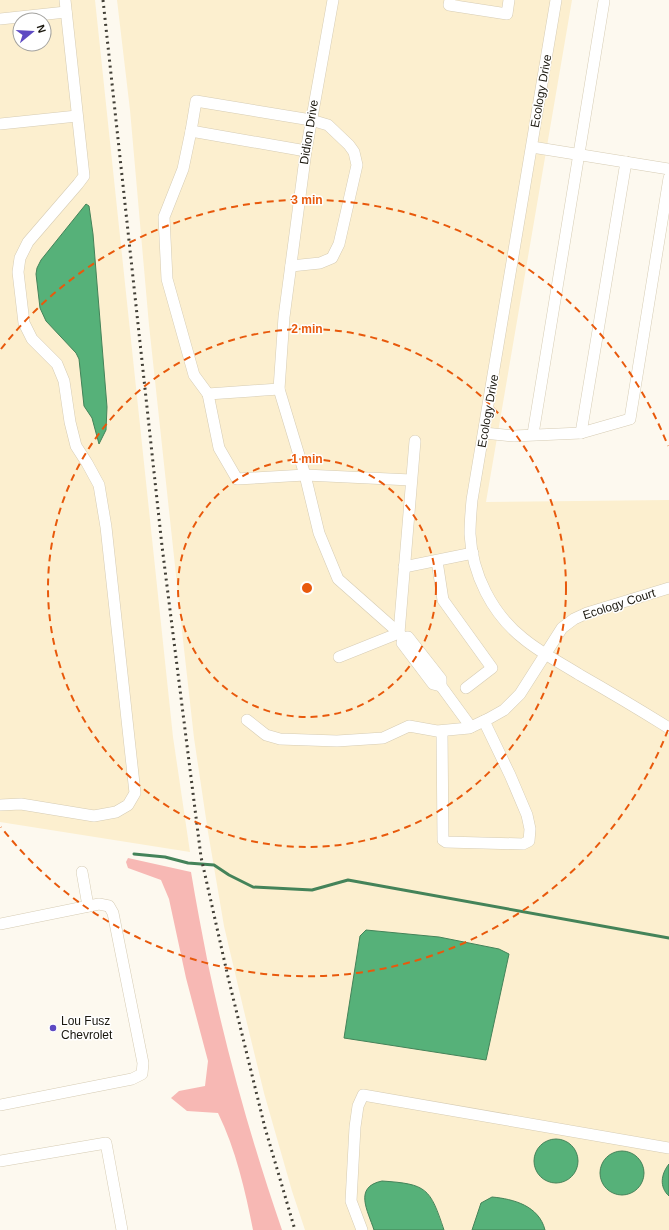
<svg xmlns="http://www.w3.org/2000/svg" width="669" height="1230" font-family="Helvetica,sans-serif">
<rect width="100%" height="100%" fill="#fdf9ef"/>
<!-- built -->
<g fill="#fcefcf" fill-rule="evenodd">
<path d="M0,0H95L173,737L190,852L0,822ZM20,20H44V44H20Z"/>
<path d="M117,0H572L486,502L669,500V1230H305L292,1191L264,1093L244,1011L224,926L208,832L194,738L183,640L149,325L130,110Z"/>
</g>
<!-- forest -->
<path fill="#f7b8b4" d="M128,858L191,872C196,902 202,933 208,964C227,1054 252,1143 282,1230H253C245,1190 236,1150 218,1113L187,1111L171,1098L179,1091L205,1086L208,1061L186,978L169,899L161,880L128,868L126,862Z"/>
<!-- water -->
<g fill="#56b179" stroke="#448359">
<path d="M86,204L89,206L93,234L107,407L106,430L99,444L92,418L84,406L79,359L76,353L46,321L40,308L36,274L37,268L41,260Z"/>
<path d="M366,930L439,937L499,949L509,954L486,1060L344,1038L360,936Z"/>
<circle cx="556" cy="1161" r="22"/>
<circle cx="622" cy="1173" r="22"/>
<path d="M669,1164V1196C659,1187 661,1174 669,1164Z"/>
<path d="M382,1181C427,1184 430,1188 444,1230H374C368,1211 353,1187 382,1181Z"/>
<path d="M492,1197C514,1199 539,1206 545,1230H472L481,1203Z"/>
</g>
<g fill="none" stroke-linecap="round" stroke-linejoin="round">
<!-- stream -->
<path stroke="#448359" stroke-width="3" d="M134,854L165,857L188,863L214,865L229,875L253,887L312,890L348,880L669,938"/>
<!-- minor casing -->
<g stroke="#d6ccb4" stroke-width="12">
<g id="minor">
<path d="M333,0L306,151L284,317L279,389L305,475L319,533L338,579L399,633L403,638L402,643L433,684L441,686"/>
<path d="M450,0L449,5L507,14L509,0"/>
<path d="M556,0L472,500C471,511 470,522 470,534C472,574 492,614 524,639C541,653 561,663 580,675C610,692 640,710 669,728"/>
<path d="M0,19L66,12"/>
<path d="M0,124L77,116"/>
<path d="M191,131L306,151"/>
<path d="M532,147L669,169"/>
<path d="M291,266L320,263L332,258L339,244L357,165L354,152L349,145L328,125L311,120L196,101L191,131L183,169L164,217L167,279L194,375L208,394L219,448L237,479L305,475L411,480"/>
<path d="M208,394L279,389"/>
<path d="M484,433L514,436L581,433L630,419L669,178"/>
<path d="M581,433L626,162"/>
<path d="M533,434L604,1"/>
<path d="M437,561L443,600L492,668L466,688"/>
<path d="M404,567L473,553"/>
<path d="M399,633L415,441"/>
<path d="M403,638L408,637L441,679V686L471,727"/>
<path d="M339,657L399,633"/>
<path d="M247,720L266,735L280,739L337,741L383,738L409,726L437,731L469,728L488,719L504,710L520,694L562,628L574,619L587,613L669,588"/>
<path d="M442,731L443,840L446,842L523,844L529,841L530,829L527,815L510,775L484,721"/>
<path d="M0,805L21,804L94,816L116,812L128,805L135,793L106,527L99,485L87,463L76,446L70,422L64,381L57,364L32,339L24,323L18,272L20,258L28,242L78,184L84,176L65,0"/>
<path d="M82,872L88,906"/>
<path d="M0,924L99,904L109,906L113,913L143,1063L142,1074L132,1079L0,1105"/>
<path d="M0,1161L106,1143L122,1230"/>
<path d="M362,1230L351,1201L355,1127L358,1106L363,1095L669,1148"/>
</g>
</g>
<!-- minor -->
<use href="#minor" stroke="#fff" stroke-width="11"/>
<!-- rail -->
<path stroke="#423f36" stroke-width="3" stroke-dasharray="2 4" stroke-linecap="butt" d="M103,0L162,546L201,857L228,977L265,1128L295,1230"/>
</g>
<!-- distance rings -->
<g fill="none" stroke="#e8590c" stroke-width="2" stroke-dasharray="7 5">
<circle cx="307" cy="588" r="129"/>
<circle cx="307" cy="588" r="259"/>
<path d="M668 730A388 388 0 0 1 1 827M1 349A388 388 0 0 1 668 446"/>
</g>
<!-- markers -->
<circle fill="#5d49c2" stroke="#fff" stroke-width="1.5" cx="53" cy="1028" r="4"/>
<g text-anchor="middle" stroke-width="3" stroke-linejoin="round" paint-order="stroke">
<!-- street labels -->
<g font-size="12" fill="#1a170e" stroke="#fff">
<text transform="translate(541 91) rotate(-80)" y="4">Ecology Drive</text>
<text transform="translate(309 132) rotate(-81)" y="4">Didion Drive</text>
<text transform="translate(488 411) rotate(-80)" y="4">Ecology Drive</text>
<text transform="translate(619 604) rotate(-18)" y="4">Ecology Court</text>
</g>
<!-- poi labels -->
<g font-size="12" fill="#1a170e" stroke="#fff" text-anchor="start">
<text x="61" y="1025">Lou Fusz<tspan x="61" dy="14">Chevrolet</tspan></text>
</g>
</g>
<circle cx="307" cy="588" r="6" fill="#e8590c" stroke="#fff" stroke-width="2"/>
<g font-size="12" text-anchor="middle" font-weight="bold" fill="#e8590c" stroke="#fff" stroke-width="3" stroke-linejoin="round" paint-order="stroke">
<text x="307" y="204">3 min</text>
<text x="307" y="333">2 min</text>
<text x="307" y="463">1 min</text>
</g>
<!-- north arrow -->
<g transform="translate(32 32) rotate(72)"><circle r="19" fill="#ffffff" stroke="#a3a29f"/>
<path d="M0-3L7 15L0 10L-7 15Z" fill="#5d49c2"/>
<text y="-6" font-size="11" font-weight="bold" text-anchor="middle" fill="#1a170e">N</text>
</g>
</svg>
